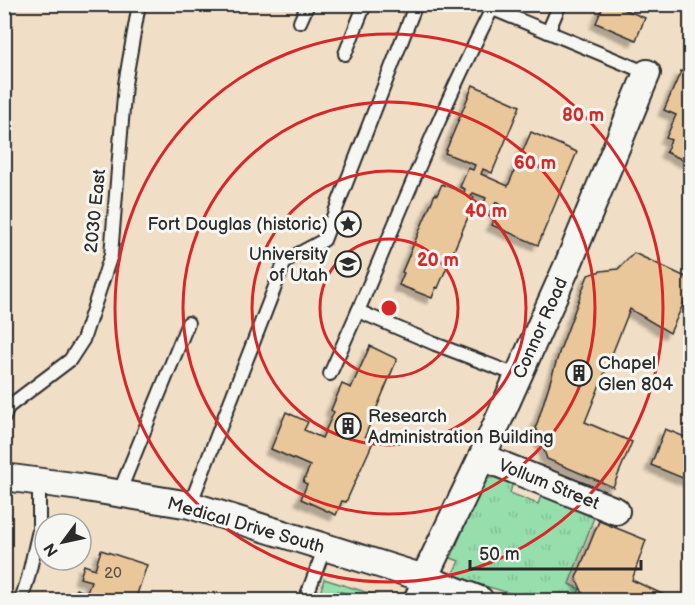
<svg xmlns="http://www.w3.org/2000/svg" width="695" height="605" font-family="'Balsamiq Sans',sans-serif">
<defs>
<pattern id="grass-tufts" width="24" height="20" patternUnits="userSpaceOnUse" patternTransform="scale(1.5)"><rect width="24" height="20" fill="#96deac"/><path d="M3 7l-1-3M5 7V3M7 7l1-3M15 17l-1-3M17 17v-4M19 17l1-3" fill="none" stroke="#81bf94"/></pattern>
<filter id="shadow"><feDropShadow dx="-5.5" dy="5.5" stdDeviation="1.5" flood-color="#0004"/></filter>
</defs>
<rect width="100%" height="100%" fill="#f2e8d8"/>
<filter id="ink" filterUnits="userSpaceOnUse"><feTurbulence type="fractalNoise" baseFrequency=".0167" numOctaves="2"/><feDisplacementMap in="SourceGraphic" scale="12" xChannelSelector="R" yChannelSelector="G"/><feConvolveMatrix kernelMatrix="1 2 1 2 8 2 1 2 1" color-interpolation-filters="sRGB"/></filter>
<g filter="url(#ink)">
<!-- built -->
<path fill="#f0dec6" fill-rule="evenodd" d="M4,5H690V600H5ZM45,524H81V560H45Z"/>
<!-- grass -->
<path fill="url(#grass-tufts)" stroke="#60846c" stroke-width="1.5" d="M500,477L513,482L510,493L538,504L542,493L595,515L569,584L580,589L577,595L579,600H533L458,578L453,573L459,561L451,558L482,484L490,478Z"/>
<!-- garden -->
<path fill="#96deac" stroke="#60846c" stroke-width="1.5" d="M324,579L391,600H367L338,591L335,600H320V594Z"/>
<!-- building -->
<g fill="#eac79b" stroke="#2b2b2b" stroke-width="1.5" filter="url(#shadow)">
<path d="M604,4H611L645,18L636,40L596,23Z"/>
<path d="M681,71L690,74V163L666,152L671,140L666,138L676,115L664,110Z"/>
<path d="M473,85L520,106L492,173L483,169L481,174L508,186L531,132L577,152L538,245L492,225L500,205L496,202L491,212L482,208L486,198L473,193L471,196L474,197L469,209L471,210L438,288L436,287L432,298L399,285L404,273L402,272L435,194L437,195L442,184L464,193L465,189L460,187L468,168L473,170L475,165L445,153Z"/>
<path d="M634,253L690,279V289L670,333L630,309L585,422L632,442L613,487L547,459L536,427L560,350L588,275L601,271L618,269Z"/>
<path d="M370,346L397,359L365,436L374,440L346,502L342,501L336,515L301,499L307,484L303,482L310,466L271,449L286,412L308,422L304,430L322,438L334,412L331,410L342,384L351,388Z"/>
<path d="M665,429L690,439V481L651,465Z"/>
<path d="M599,521L646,540L632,580L675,600H586L576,578Z"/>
<path d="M101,550L147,565L135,600H125L118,598L117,600H72L76,589L87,593L91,581L80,578L84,565L95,569Z"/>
</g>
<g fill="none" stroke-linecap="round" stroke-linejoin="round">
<!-- service casing -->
<g stroke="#2b2b2b" stroke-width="16">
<g id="service">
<path d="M481,4L647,73"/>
<path d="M492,9C442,107 401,210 358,311L435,344L519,376"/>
<path d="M300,22L308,4"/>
<path d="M548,32L560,4"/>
<path d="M345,54L365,4"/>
<path d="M330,374L358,311"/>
<path d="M4,418L8,407L70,360L83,340L111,255L125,84L139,4"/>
<path d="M119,493L188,323"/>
<path d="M190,505L285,261L324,240L416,4"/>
<path d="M21,600L28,578L39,530V481"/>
<path d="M305,600L325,547"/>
</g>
</g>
<!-- pedestrian casing -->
<g stroke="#2b2b2b" stroke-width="24">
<path id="pedestrian" d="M414,600L424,578"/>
</g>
<!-- minor casing -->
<g stroke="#2b2b2b" stroke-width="30">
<g id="minor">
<path d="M482,457L616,511"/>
<path d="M4,477L80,487L190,505L424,578L480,600"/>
<path d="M424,578L482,457L569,262L647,73"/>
</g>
</g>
<!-- service -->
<use href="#service" stroke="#f6f6f2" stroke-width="12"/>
<!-- pedestrian -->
<use href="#pedestrian" stroke="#f6f6f2" stroke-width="20"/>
<!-- minor -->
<use href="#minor" stroke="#f6f6f2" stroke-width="26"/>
</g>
</g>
<!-- distance rings -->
<g fill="none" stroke="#d62828" stroke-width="3">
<circle cx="389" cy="308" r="69"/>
<circle cx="389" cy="308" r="137"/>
<circle cx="389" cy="308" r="206"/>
<circle cx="389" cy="308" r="274"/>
</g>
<!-- icons -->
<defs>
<g id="sight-ring" transform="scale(1.35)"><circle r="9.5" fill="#f6f6f2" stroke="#2b2b2b" stroke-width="1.5"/><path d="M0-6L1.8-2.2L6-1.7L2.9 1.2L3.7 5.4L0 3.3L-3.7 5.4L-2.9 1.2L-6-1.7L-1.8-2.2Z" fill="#2b2b2b"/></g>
<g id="university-ring" transform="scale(1.35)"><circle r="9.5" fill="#f6f6f2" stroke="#2b2b2b" stroke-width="1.5"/><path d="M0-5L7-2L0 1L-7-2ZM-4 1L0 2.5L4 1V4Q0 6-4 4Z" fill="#2b2b2b"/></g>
<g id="building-ring" transform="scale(1.35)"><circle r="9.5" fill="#f6f6f2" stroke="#2b2b2b" stroke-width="1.5"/><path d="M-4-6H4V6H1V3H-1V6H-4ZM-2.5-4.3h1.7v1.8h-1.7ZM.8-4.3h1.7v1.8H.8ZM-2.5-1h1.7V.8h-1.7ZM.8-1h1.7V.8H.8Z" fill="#2b2b2b"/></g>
</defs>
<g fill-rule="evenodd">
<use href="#sight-ring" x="348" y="224"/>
<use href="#university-ring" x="348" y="264"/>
<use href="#building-ring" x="579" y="373"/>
<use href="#building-ring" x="348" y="426"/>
</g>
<g text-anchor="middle" stroke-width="6" stroke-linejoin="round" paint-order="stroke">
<!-- number labels -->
<g font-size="15" fill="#5b5247">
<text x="113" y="578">20</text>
</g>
<!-- street labels -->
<g font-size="18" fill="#2b2b2b" stroke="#f6f6f2">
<text transform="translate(95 211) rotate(-84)" y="6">2030 East</text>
<text transform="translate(540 328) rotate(-66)" y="6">Connor Road</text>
<text transform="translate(549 484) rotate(22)" y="6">Vollum Street</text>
<text transform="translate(246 525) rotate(16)" y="6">Medical Drive South</text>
</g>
<!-- poi labels -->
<g font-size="18" fill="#2b2b2b" stroke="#f6f6f2" text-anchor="end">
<text x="328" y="230">Fort Douglas (historic)</text>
<text x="328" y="260">University<tspan x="328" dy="21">of Utah</tspan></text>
<text x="598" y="369" text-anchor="start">Chapel<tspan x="598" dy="21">Glen 804</tspan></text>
<text x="368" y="422" text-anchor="start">Research<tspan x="368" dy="21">Administration Building</tspan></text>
</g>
</g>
<circle cx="389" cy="308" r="9" fill="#d62828" stroke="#f6f6f2" stroke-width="3"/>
<g font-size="18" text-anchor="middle" font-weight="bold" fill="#d62828" stroke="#f6f6f2" stroke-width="6" stroke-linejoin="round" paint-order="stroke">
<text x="583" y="121">80 m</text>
<text x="535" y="169">60 m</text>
<text x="486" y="217">40 m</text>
<text x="438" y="266">20 m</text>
</g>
<!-- margin -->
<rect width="695" height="605" fill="none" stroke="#f6f6f2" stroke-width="24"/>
<rect x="12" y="12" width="671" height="581" fill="none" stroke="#2b2b2b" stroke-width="2" filter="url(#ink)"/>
<!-- north arrow -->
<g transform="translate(63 542) rotate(237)"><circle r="28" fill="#f6f6f2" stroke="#a5a5a2" stroke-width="1.5"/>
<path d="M0-4.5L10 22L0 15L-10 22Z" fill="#2b2b2b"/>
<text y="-9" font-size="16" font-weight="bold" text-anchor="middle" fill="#2b2b2b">N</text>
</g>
<!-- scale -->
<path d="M470 560v9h171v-9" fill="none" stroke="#2b2b2b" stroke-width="3"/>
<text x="479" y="560" font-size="18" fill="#2b2b2b" stroke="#f6f6f2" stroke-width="4.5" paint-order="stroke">50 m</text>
</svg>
